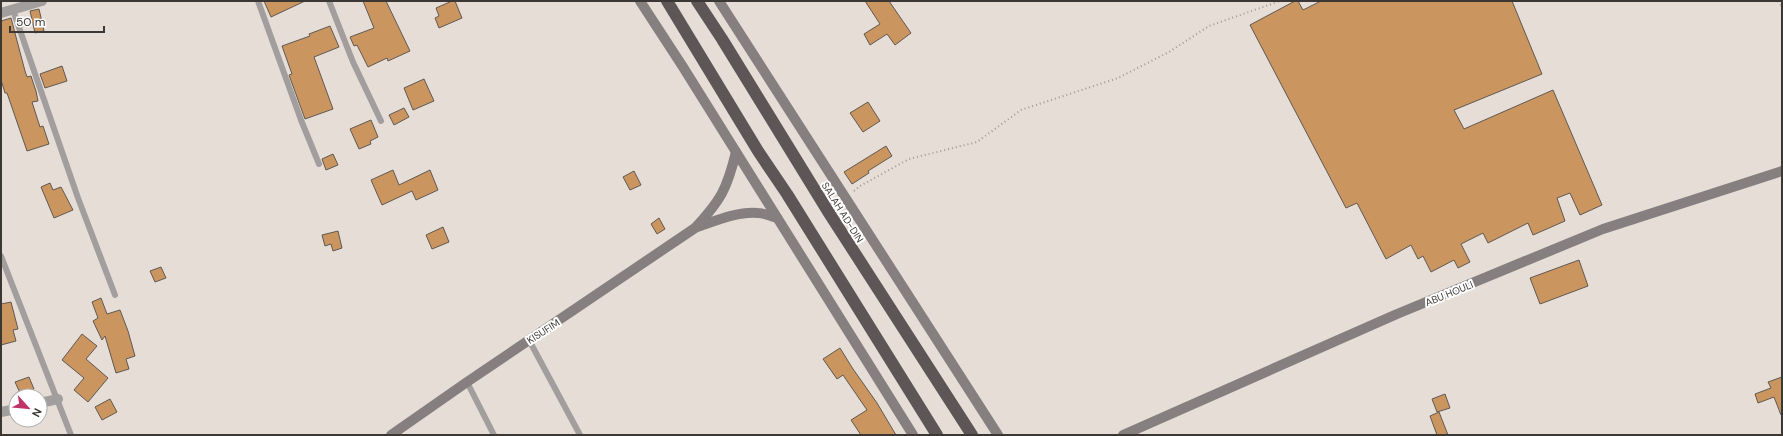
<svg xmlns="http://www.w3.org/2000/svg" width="1783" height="436" font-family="'DM Sans',sans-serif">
<rect width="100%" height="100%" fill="#e6ddd7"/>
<!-- building -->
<g fill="#ca955f" stroke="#5f5953">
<path d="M264,1H305L271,17Z"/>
<path d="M363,1H386L410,51L388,61L387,58L368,67L357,45L354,46L350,37L374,28Z"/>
<path d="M452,1H455L462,18L439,28L435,18L439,16L436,8Z"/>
<path d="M865,1H889L911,33L895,45L887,34L870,45L864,34L880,24Z"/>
<path d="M1295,1H1298L1303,10L1321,1H1512L1542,74L1454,110L1464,129L1553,90L1602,205L1580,215L1570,193L1557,198L1565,221L1533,235L1528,223L1488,243L1483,233L1461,244L1470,262L1458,268L1454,260L1431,272L1423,256L1418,259L1411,245L1386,259L1357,203L1346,208L1250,25Z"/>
<path d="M39,9L44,31L35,33L30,11Z"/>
<path d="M11,18L25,71L27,77L31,76L36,91L38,101L32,102L40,127L43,126L49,144L27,151L7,93H5L1,80V21Z"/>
<path d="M330,26L339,47L314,57L333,109L305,119L289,75L292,74L282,46L310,36L309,34Z"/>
<path d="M62,66L67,81L45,88L40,74Z"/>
<path d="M424,79L434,101L413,110L404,88Z"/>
<path d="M868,102L880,121L863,132L850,113Z"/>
<path d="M404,108L409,117L394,125L389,115Z"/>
<path d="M371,120L378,137L370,141L371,144L359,149L350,129Z"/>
<path d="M886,146L892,156L868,171L869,173L852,184L844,172Z"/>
<path d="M333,154L338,165L326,170L322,159Z"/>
<path d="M393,170L399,185L430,170L438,190L416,200L412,191L382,205L371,180Z"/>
<path d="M634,171L641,185L630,190L623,177Z"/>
<path d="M50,183L53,190L61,187L73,210L54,218L41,187Z"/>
<path d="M659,218L665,229L657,234L651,224Z"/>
<path d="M443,227L449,242L432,249L426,235Z"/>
<path d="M338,231L342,248L333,251L331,244L325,246L322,235Z"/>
<path d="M1579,260L1588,286L1540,304L1530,278Z"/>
<path d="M161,267L166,278L155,282L150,271Z"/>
<path d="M101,298L107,314L120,310L128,331L135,356L126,359L129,369L116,373L105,336L102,340L93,321L98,318L92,302Z"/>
<path d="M11,302L18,329L13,330L16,341L1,345V304Z"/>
<path d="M82,334L97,346L86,359L108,378L88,402L74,390L84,378L62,360Z"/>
<path d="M840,348L853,369L877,403L896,435H861L851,420L867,410L843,375L837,379L823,359Z"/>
<path d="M29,377L34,389L21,395L15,382Z"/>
<path d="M1782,377V415H1781L1774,397L1758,403L1755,394L1771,388L1768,382Z"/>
<path d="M1445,394L1450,408L1437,412L1432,399Z"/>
<path d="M110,399L117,412L102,420L95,407Z"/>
<path d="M1439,412L1448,435H1437L1430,416Z"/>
</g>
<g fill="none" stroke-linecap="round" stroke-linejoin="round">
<!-- path -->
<g stroke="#a09994" stroke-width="2" stroke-dasharray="1 3" stroke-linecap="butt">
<path d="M1778,1L1782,7"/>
<path d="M854,191L860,186L909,159L977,142L1021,110L1118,78L1169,52L1209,26L1280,1"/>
</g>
<!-- lane -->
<g stroke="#a39e9e" stroke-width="6">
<path d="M258,1L301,120L319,164"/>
<path d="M329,1L353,62L381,121"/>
<path d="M13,10L78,198L115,295"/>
<path d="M1,256L71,435"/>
<path d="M529,340L580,435"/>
<path d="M467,382L494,435"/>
</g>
<!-- street -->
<g stroke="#a39e9e" stroke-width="10">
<path d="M1,13L42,1"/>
<path d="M40,403L58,399"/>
<path d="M1,412L16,409"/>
</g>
<!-- secondary -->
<g stroke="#857f7f" stroke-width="10">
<path d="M640,1L683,67L913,435"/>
<path d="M719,1L998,435"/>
<path d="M697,227C715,221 738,211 758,213C764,213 771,216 777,218"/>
<path d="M391,435L467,382L695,228C721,200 727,189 736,152"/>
<path d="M1123,435L1397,314L1603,229L1782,171"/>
</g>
<!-- highway -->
<g stroke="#5e5556" stroke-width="12">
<path d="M667,1L758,151L787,194L937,435"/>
<path d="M697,1L722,39L829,213L972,435"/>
</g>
</g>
<g text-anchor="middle" stroke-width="4" stroke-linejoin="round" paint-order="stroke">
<!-- street labels -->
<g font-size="10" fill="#3a3734" stroke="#fff">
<text transform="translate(843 212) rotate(58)" y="4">SALAH AD-DIN</text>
<text transform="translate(1449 293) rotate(-22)" y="4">ABU HOULI</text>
<text transform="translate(543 331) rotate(-33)" y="4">KISUFIM</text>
</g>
</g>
<!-- border -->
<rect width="1783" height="436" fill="none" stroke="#3a3734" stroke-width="4"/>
<!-- north arrow -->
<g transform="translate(28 408) rotate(117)"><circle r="19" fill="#ffffff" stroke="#b0afae"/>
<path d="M0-3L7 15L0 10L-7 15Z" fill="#bf3367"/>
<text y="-6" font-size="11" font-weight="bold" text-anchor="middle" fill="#3a3734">N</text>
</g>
<!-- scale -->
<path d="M10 26v6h94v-6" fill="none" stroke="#3a3734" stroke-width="2"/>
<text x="16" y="26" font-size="12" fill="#3a3734" stroke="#ffffff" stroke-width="3" paint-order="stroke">50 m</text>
</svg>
